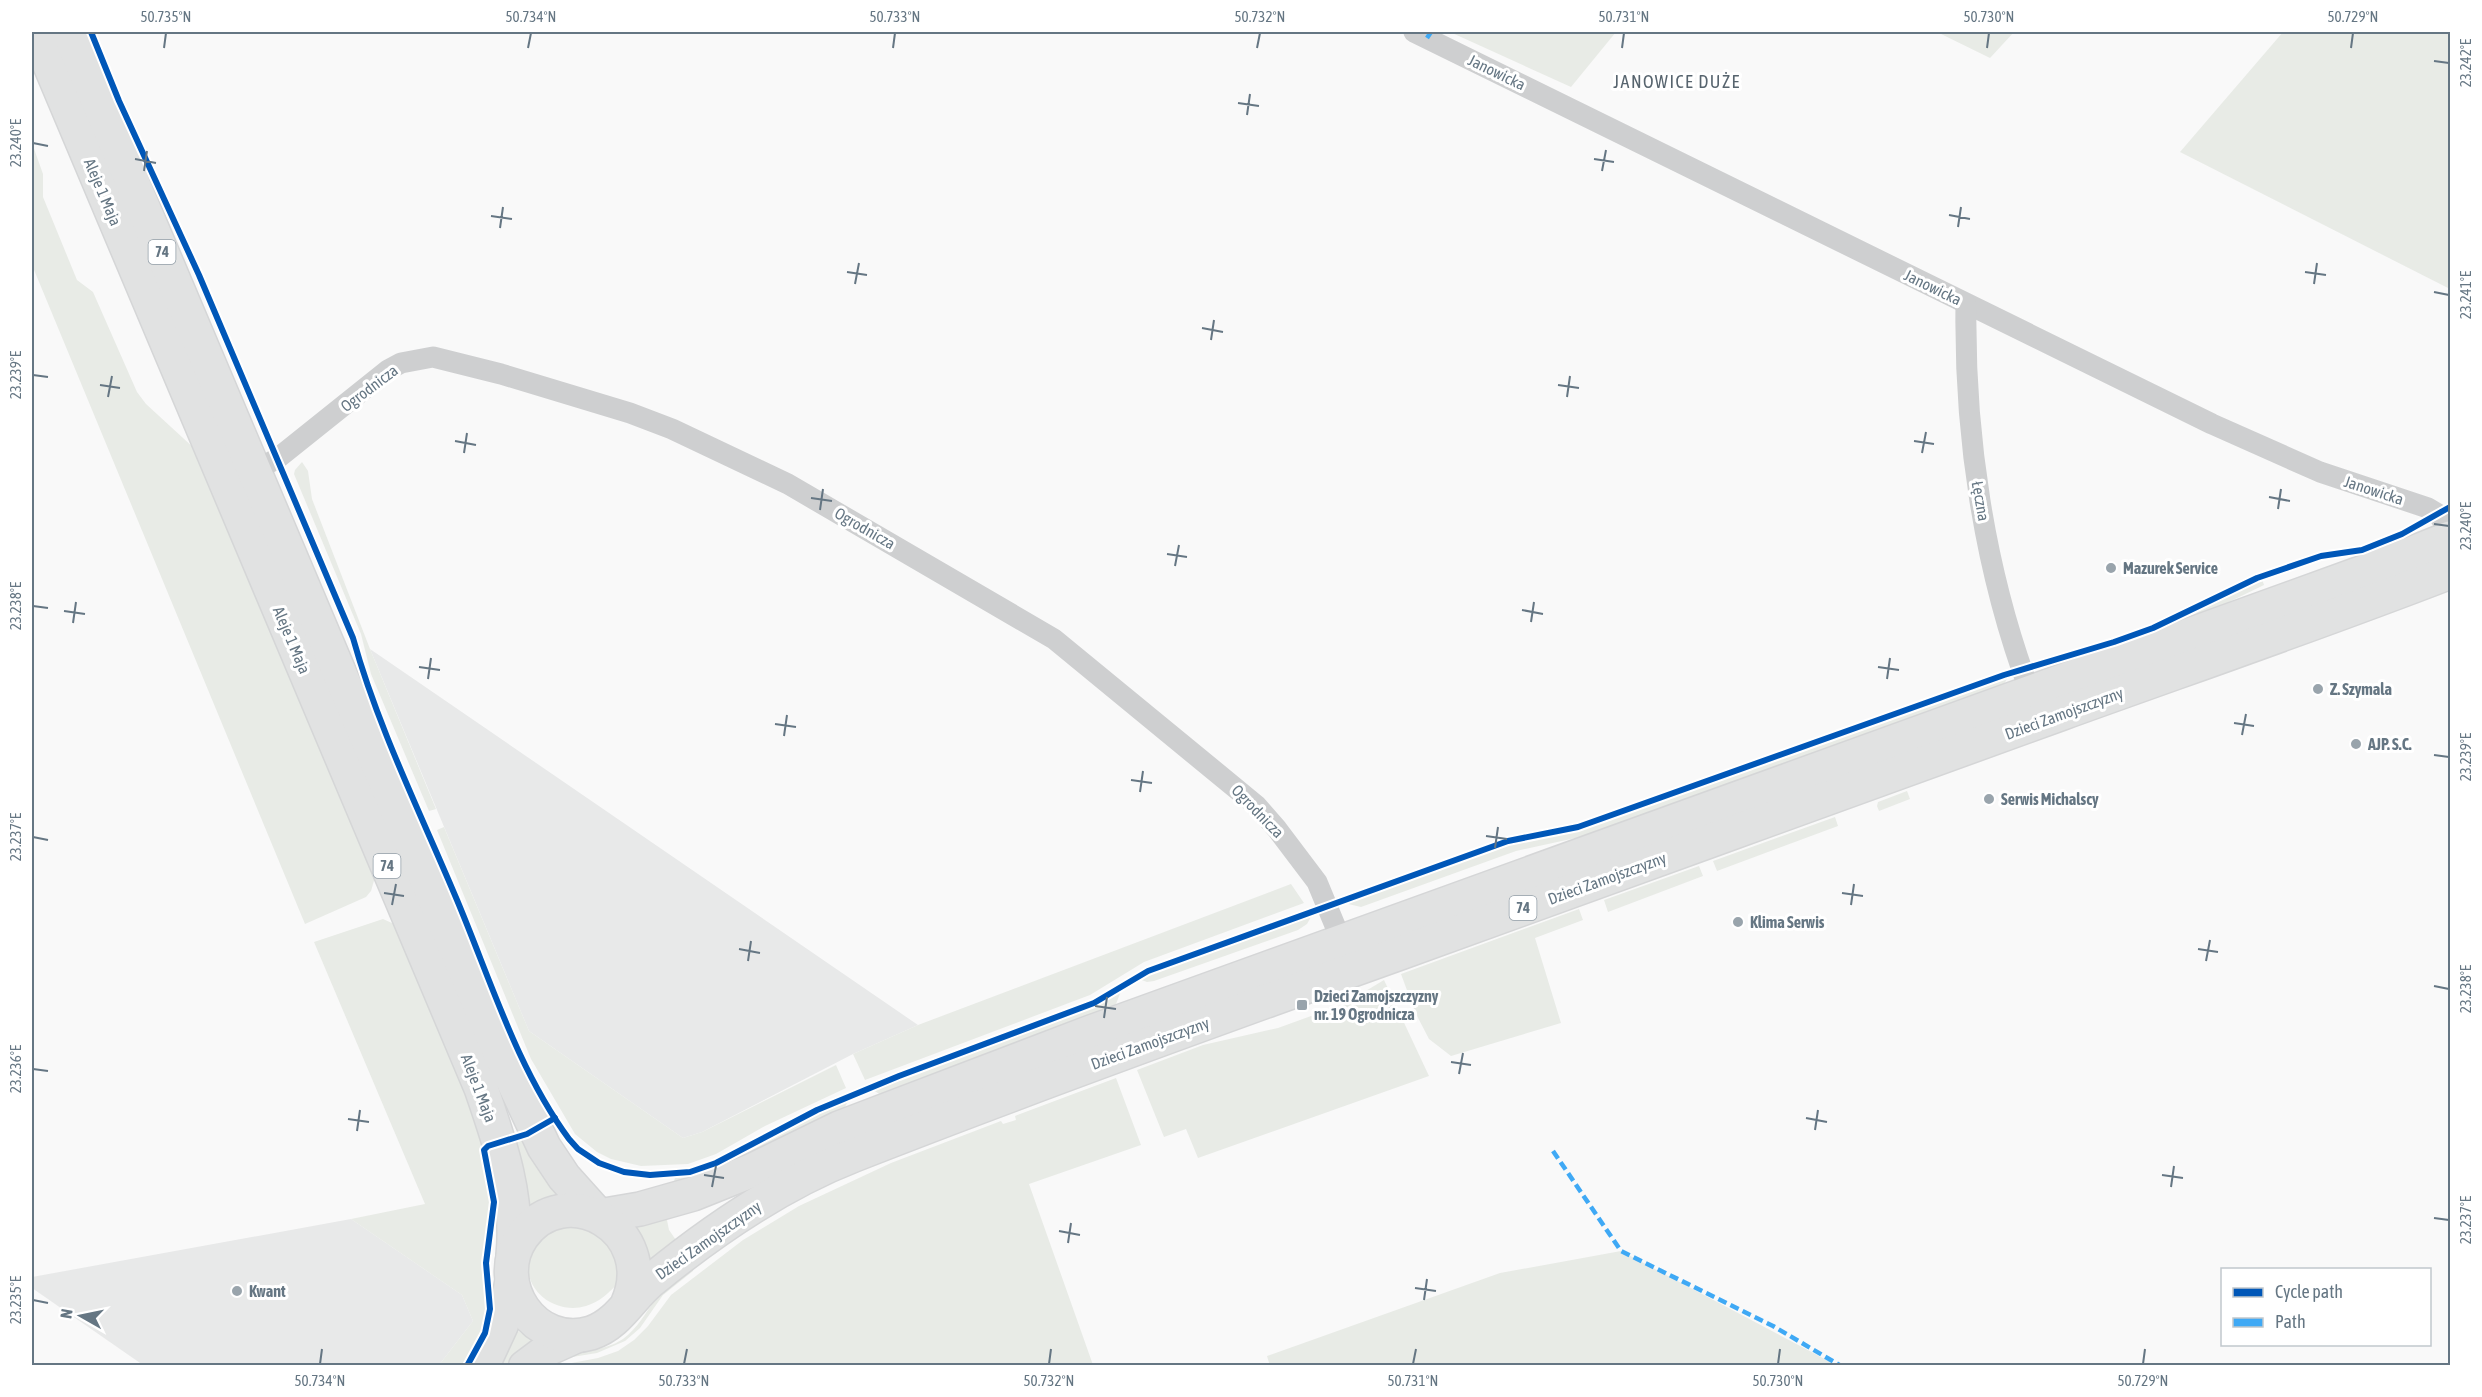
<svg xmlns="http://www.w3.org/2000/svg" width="2482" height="1397" font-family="'Asap Condensed',sans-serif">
<rect width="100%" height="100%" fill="#f9f9f9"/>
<!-- built -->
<g fill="#e8e9e9">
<path d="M370,649L918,1025L853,1054L702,1132L683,1138L529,1031Z"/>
<path d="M351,1219L462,1295L473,1321L439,1365H143L32,1288V1277Z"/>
</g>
<!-- green -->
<g fill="#e8ebe6">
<path d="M1450,32H1616L1571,87Z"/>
<path d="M1937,32H2014L1990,58Z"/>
<path d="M2283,32H2450V289L2180,152Z"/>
<path d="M32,143L43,174V197L77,280L93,292L137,392L146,404L195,449L375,877L371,891L366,897L305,924L32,265Z"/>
<path d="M302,462L308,471L312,499L370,649L436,809L429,811L371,674L361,634L294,474L295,470Z"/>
<path d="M2262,579L2264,585L2202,615L2194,613Z"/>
<path d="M2008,677L2003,686L1594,834L1516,851L1361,907L1344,903L1515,842L1583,829Z"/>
<path d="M1907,791L1910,799L1879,811L1877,806L1878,802Z"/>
<path d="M1835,817L1838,826L1717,871L1713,861Z"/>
<path d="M444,827L529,1031L683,1138L702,1132L836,1065L846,1088L765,1126L716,1154L688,1164L641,1166L611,1159L597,1152L575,1134L531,1059L437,830Z"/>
<path d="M1699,866L1703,876L1608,912L1604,900Z"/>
<path d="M1291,884L1304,903L1144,962L1090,995L865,1080L853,1054L918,1025Z"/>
<path d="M1579,909L1583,920L1535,938L1561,1023L1451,1056L1429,1039L1415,1012L1401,974Z"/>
<path d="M1312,915L1307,924L1298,930L1154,981L1147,982L1139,979Z"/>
<path d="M383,919L394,924L399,930L485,1141L481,1144C477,1158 488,1178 489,1193C491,1218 483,1241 482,1266C481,1276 485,1287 486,1298C488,1323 475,1345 462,1365H439L473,1321L462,1295L351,1219L425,1204L314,942Z"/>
<path d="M1384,980L1429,1076L1198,1158L1186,1129L1164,1137L1137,1070L1203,1045L1278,1028L1344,1004Z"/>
<path d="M1121,991L1116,1004L1108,1009L881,1095L873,1090L1096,1006Z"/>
<path d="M1116,1078L1141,1145L1029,1184L1093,1365H561L598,1358L618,1351L634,1340L648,1326L671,1295L743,1240L799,1206L891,1163L1001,1121L1003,1124L1016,1120L1015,1116Z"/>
<path d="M848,1101L844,1109L756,1154L673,1185L675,1178C714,1172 742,1152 776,1134C800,1121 824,1111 848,1101Z"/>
<path d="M530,1139L566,1191L530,1215L512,1143Z"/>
<path d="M666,1215L669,1230L678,1243L645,1267L627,1221Z"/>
<path d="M583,1222L619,1255L617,1284C608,1294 599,1302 586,1306C556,1315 522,1291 529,1258C531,1249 539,1241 543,1233Z"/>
<path d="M1621,1251L1836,1365L1270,1366L1267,1356L1500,1273Z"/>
<path d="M694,1266L693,1271L663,1295L640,1328L625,1341L597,1353L566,1358C584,1349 605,1351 623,1339C638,1328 645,1313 656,1299C667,1286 680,1276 694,1266Z"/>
<path d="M515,1329L535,1342L511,1365L498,1366Z"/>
</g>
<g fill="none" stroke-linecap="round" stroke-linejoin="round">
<!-- secondary casing -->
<g stroke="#d5d6d7" stroke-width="33">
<g id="secondary">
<path d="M484,1366L503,1325L511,1277"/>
<path d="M524,1366L540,1354L582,1335"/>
</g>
</g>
<!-- primary casing -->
<g stroke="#d5d6d7" stroke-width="36">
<g id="primary">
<path d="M36,32L481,1088C500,1143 519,1197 513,1255"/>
<path d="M69,32L500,1053L544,1147L564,1177L599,1216L640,1209L693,1194L753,1170L839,1128L1091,1032L2383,565L2450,538"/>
<path d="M627,1305C661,1229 564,1176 522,1237C490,1284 535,1350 591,1333C619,1324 631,1296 653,1279C713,1230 782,1183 854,1155C1035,1084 1218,1018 1400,953C1620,873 1840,794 2060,714C2190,667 2321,622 2450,572"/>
</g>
</g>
<!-- street -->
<g stroke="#cecfd0" stroke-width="21">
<path d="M1414,32L2212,424L2320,472L2428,508L2438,514L2450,533"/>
<path d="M1966,304C1964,434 1984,570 2030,692"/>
<path d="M245,476L278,458L388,370L401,363L433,357L501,374L630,413L672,429L788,484L1054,639L1256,805L1277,829L1317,882L1341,940"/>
</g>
<!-- secondary -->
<use href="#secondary" stroke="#e1e2e2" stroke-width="30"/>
<!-- primary -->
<use href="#primary" stroke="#e1e2e2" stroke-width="33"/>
<!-- quiet -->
<g stroke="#3fa9f5" stroke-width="4.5" stroke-dasharray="9 4.5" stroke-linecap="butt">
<path d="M1427,38L1431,32"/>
<path d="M1553,1151L1621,1251L1773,1326L1841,1366"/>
</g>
<!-- cycleway casing -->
<g stroke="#fff" stroke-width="10">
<g id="cycleway">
<path d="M91,32L119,101L199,275L353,638C378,728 421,814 457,900C491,981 517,1068 569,1139L578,1149L599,1163L624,1172L650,1175L690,1172L716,1163L817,1110L899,1076L1094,1003L1148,971L1508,841L1578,827L2004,675L2114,642L2153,628L2257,578L2321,556L2362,550L2402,534L2450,507"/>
<path d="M467,1366L485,1333L490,1309L486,1263L494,1202L484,1150L488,1146L527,1134L555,1118"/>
</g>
</g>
<!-- cycleway -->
<use href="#cycleway" stroke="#0057b8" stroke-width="6"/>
</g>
<!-- ticks -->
<path fill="none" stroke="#657683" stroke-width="2" d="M164,48L166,33M528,48L531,33M893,48L895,33M1257,48L1260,33M1622,48L1624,33M1987,48L1989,33M2351,48L2353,33M2434,61L2449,63M1238,103L1259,106M1247,115L1250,94M33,143L48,146M135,159L156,163M1594,159L1614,162M144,171L147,151M1602,171L1606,150M1949,215L1970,219M491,216L512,219M1958,227L1961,207M500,228L503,207M847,272L867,275M2305,272L2326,275M855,284L859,263M2314,284L2317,263M2434,292L2449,295M1202,328L1223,332M1211,340L1214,320M33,375L48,377M100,385L120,388M1558,385L1579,388M108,397L112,376M1567,397L1570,376M455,441L476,445M1914,441L1934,444M464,453L467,433M1922,453L1926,432M2269,497L2290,501M811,498L832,501M2278,509L2281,489M820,510L823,489M2434,524L2449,526M1167,554L1187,557M1175,566L1179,545M33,606L48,608M1522,610L1543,614M64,611L85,614M1531,622L1534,602M73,623L76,602M419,667L440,670M1878,667L1899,670M428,679L431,658M1887,679L1890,658M2234,723L2254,726M775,724L796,727M2242,735L2246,714M784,736L787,715M2434,755L2449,757M1131,780L1152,783M1140,792L1143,771M1486,836L1507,839M33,837L48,840M1495,848L1498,827M384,893L404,896M1842,893L1863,896M392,905L396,884M1851,905L1854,884M739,949L760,953M2198,949L2218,952M748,961L751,941M2206,961L2210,940M2434,986L2449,989M1095,1006L1116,1009M1104,1018L1107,997M1451,1062L1471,1065M33,1069L48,1071M1459,1074L1463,1053M1806,1118L1827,1122M348,1119L369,1122M1815,1130L1818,1110M357,1131L360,1110M704,1175L724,1178M2162,1175L2183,1178M712,1187L716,1166M2171,1187L2174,1166M2434,1218L2449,1220M1059,1231L1080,1235M1068,1243L1071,1223M1415,1288L1436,1291M33,1300L48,1303M1424,1300L1427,1279M320,1364L322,1349M684,1364L687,1349M1049,1364L1051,1349M1413,1364L1416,1349M1778,1364L1780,1349M2143,1364L2145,1349"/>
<!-- markers -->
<g fill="#99a4ac" stroke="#fff" stroke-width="2">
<circle cx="2111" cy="568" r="6"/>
<circle cx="2318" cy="689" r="6"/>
<circle cx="2356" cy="744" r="6"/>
<circle cx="1989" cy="799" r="6"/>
<circle cx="1738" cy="922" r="6"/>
<rect x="1296" y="999" width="12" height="12" rx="3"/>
<circle cx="237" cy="1291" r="6"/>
</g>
<g text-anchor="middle" stroke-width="6" stroke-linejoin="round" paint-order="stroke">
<!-- shield labels -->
<g fill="#fff" stroke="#939fa8" stroke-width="1.5">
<rect x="148.5" y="240" width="27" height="24" rx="4.5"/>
<rect x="373.5" y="854" width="27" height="24" rx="4.5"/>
<rect x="1509.5" y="896" width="27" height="24" rx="4.5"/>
</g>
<g font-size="15" font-weight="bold" fill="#657683">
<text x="162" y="257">74</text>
<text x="387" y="871">74</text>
<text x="1523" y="913">74</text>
</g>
<!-- street labels -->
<g font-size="16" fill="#657683" stroke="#fff">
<text transform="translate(1497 72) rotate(26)" y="6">Janowicka</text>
<text transform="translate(103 192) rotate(67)" y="6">Aleje 1 Maja</text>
<text transform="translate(1933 287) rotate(26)" y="6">Janowicka</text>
<text transform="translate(369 388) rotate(-37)" y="6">Ogrodnicza</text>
<text transform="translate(2374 490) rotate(18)" y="6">Janowicka</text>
<text transform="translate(1981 501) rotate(80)" y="6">Łęczna</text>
<text transform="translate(865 528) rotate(30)" y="6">Ogrodnicza</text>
<text transform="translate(292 640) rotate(67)" y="6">Aleje 1 Maja</text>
<text transform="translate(2064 713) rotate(-20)" y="6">Dzieci Zamojszczyzny</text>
<text transform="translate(1258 811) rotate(46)" y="6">Ogrodnicza</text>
<text transform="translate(1607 878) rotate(-20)" y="6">Dzieci Zamojszczyzny</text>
<text transform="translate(1150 1043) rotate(-20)" y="6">Dzieci Zamojszczyzny</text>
<text transform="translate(479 1088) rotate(69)" y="6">Aleje 1 Maja</text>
<text transform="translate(708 1240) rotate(-35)" y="6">Dzieci Zamojszczyzny</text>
</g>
<!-- poi labels -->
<g font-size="16" font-weight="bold" fill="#657683" stroke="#fff" text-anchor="start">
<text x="2123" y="574">Mazurek Service</text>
<text x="2330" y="695">Z. Szymala</text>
<text x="2368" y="750">AJP. S.C.</text>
<text x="2001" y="805">Serwis Michalscy</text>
<text x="1750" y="928">Klima Serwis</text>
<text x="1314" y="1002">Dzieci Zamojszczyzny<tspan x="1314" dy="18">nr. 19 Ogrodnicza</tspan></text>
<text x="249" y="1297">Kwant</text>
</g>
<!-- neighbourhood labels -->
<g font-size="18" letter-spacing="1.5" fill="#57646e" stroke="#fff">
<text x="1677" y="88">JANOWICE DUŻE</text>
</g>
</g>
<!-- border -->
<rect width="2482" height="1397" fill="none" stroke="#ffffff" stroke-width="66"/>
<!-- legend -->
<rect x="2221" y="1268" width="210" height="78" fill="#ffffff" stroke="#c1c8cd" stroke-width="1.5"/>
<rect x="2233" y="1288" width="30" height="9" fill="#0057b8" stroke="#c1c8cd" stroke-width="1.5"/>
<text x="2275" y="1298" font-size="18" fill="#657683">Cycle path</text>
<rect x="2233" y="1318" width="30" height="9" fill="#3fa9f5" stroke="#c1c8cd" stroke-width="1.5"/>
<text x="2275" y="1328" font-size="18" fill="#657683">Path</text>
<!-- north arrow -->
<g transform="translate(81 1316) rotate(279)" stroke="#ffffff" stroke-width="4.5" paint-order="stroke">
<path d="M0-4.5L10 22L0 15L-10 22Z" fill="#657683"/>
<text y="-9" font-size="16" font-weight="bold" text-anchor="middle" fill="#657683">N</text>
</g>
<rect x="33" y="33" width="2416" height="1331" fill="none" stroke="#657683" stroke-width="2"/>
<g font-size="15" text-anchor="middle" fill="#657683">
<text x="166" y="22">50.735°N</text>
<text x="531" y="22">50.734°N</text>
<text x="895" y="22">50.733°N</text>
<text x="1260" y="22">50.732°N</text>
<text x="1624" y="22">50.731°N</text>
<text x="1989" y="22">50.730°N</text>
<text x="2353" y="22">50.729°N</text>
<text transform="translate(2466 63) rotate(-90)" y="5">23.242°E</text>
<text transform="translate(16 143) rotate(-90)" y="5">23.240°E</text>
<text transform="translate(2466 295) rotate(-90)" y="5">23.241°E</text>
<text transform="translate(16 375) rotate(-90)" y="5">23.239°E</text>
<text transform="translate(2466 526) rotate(-90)" y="5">23.240°E</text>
<text transform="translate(16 606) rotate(-90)" y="5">23.238°E</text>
<text transform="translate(2466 757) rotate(-90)" y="5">23.239°E</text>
<text transform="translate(16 837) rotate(-90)" y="5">23.237°E</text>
<text transform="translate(2466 989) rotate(-90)" y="5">23.238°E</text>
<text transform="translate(16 1069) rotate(-90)" y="5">23.236°E</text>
<text transform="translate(2466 1220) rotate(-90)" y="5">23.237°E</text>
<text transform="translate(16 1300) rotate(-90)" y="5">23.235°E</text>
<text x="320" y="1386">50.734°N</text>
<text x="684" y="1386">50.733°N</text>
<text x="1049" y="1386">50.732°N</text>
<text x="1413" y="1386">50.731°N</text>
<text x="1778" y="1386">50.730°N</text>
<text x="2143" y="1386">50.729°N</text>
</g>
</svg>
